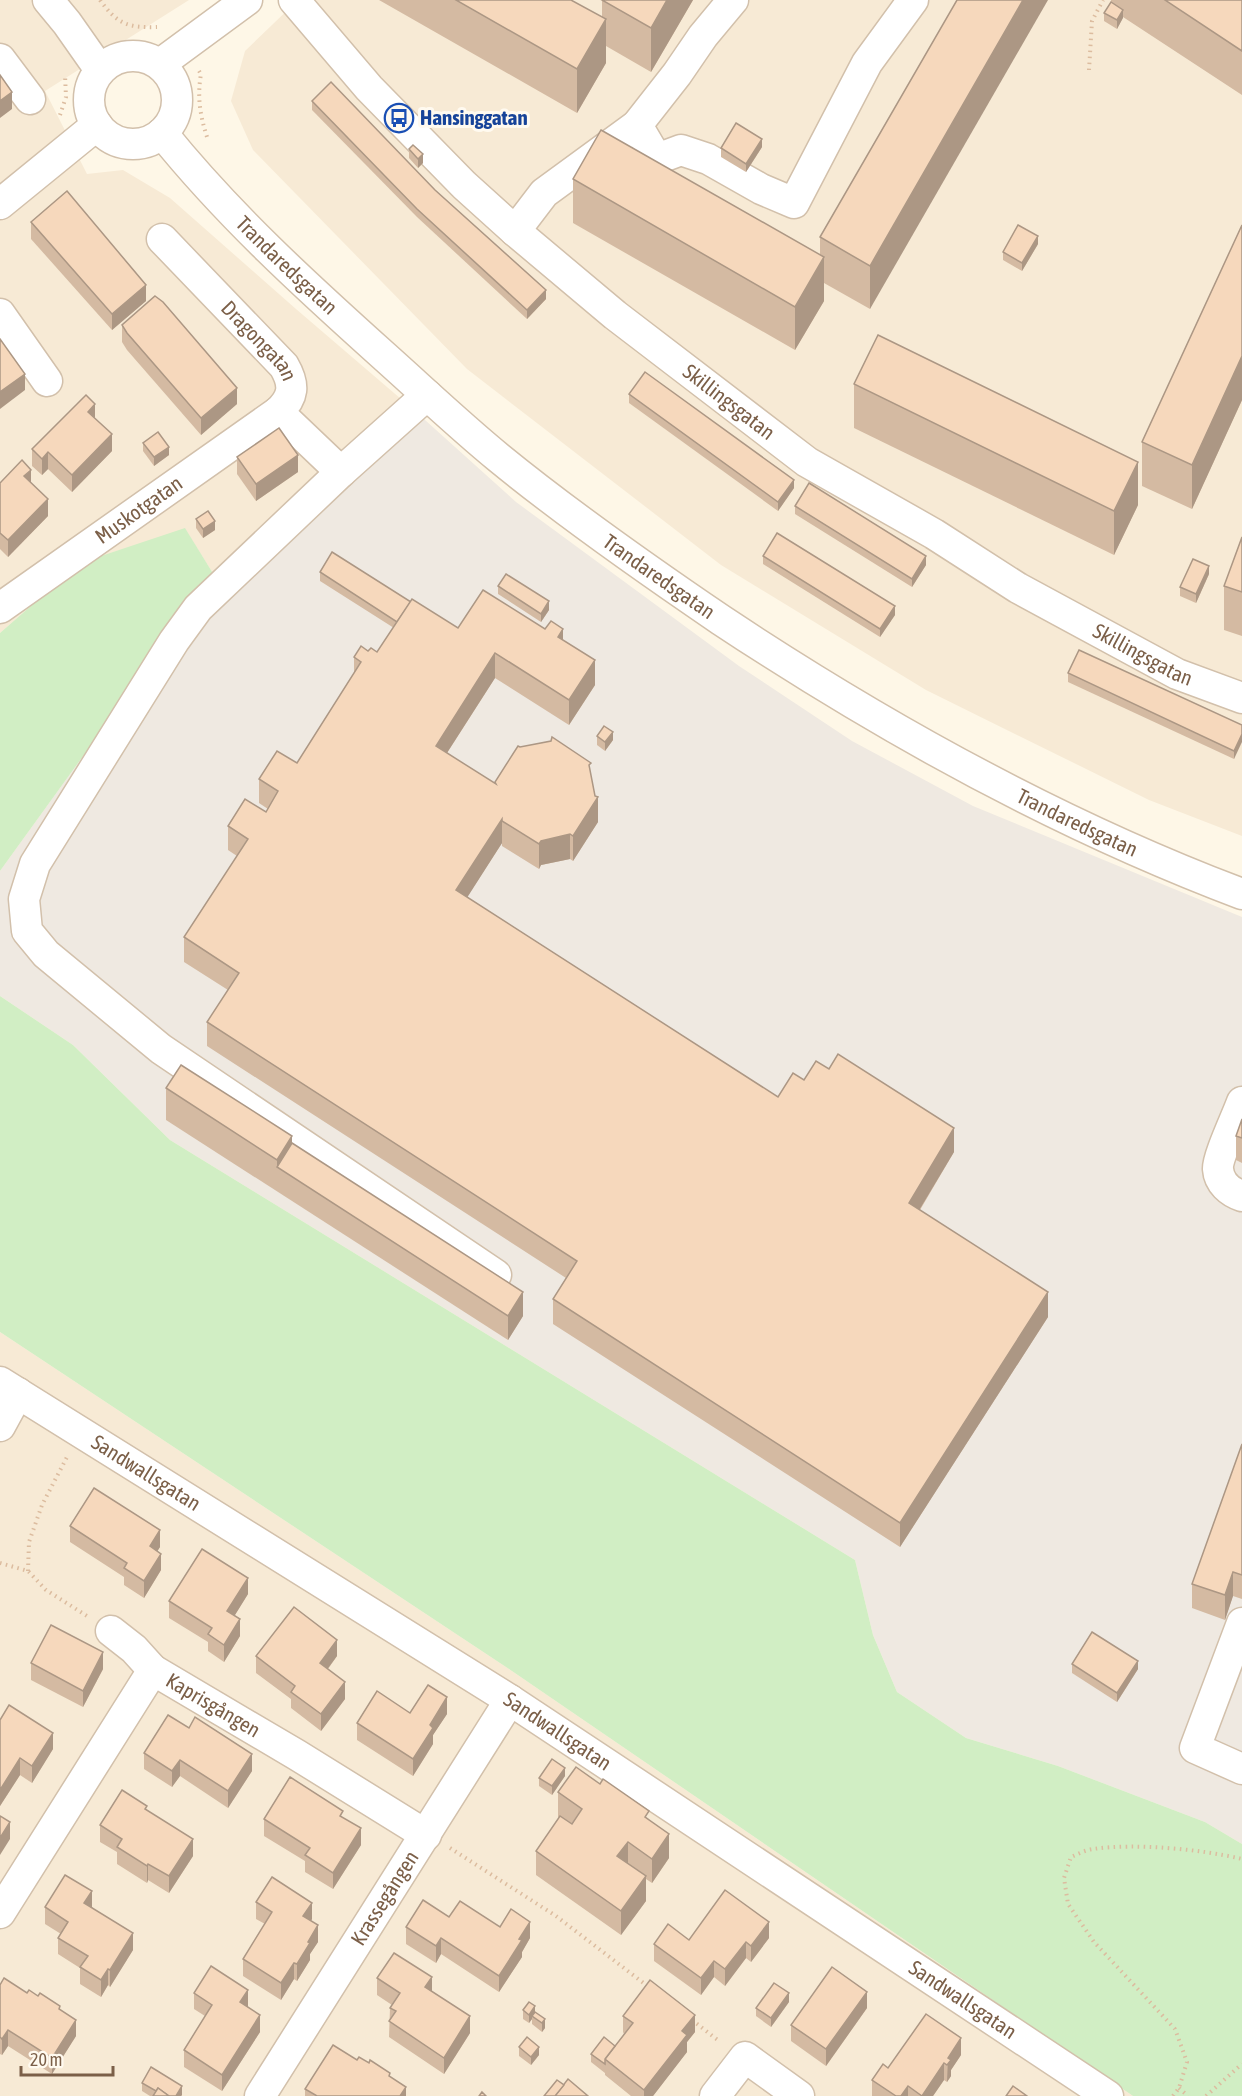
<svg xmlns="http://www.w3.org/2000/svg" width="1242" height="2096" font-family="'Asap Condensed',sans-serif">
<rect width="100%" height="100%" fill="#fef7e7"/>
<!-- residential -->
<g fill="#f7ead5">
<path d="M0,0H189L45,91L87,174L123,170L170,198L296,309L415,411L214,575L185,529L80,563L0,633Z"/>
<path d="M298,0H1242V836L1149,800L926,690L721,565L467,369L253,150L231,101L245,51Z"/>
<path d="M0,1332L509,1669L1133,2096H0Z"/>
</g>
<!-- industrial -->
<path fill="#efe9e1" d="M415,411L516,502L739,666L852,741L973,806L1242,917V1844L1205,1822L1058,1766L966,1738L897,1692L873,1635L855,1560L170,1140L73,1045L0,996V871L214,575Z"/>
<!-- green -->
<g fill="#d1eec4">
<path d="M185,528L214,575L0,871V633L80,563Z"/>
<path d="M0,996L73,1045L170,1140L855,1560L873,1635L897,1692L966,1738L1058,1766L1205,1822L1242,1844V2096H1133L509,1669L0,1332Z"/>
</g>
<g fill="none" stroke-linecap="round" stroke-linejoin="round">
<!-- minor casing -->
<g stroke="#d2c0ab" stroke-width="33">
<g id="minor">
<path d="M48,0L67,23L100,70"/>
<path id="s1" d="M294,0L369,88L464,185L515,231L615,315L807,462L934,534L1018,588L1177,674L1242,698"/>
<circle cx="133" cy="100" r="44"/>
<path d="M0,59L30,99"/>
<path d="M160,64L247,0"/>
<path d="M637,125L657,159L681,150L708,159L761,189L794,203L867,63L913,0"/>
<path id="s2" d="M162,133C228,215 306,286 384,356C422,390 460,426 499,458C570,516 646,569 721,620C884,728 1059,825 1242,894"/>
<path d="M0,204L97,125"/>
<path d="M515,231L544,193L637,125L677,74L703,36L733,0"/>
<path id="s3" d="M162,239L284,366C295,385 294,397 278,412L341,472"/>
<path d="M0,314L47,381"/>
<path d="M427,395L341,472L198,608L174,641L35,864L24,899L27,931L46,954L161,1049L496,1275"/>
<path id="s4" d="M0,608L278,412"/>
<path d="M1242,1102C1237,1116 1217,1158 1218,1169C1219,1183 1230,1192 1242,1196"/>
<path id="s5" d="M0,1382L510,1700L1108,2096"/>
<path d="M0,1426L18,1393"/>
<path d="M1242,1623L1195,1748L1242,1769"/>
<path d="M111,1631L134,1649L153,1670"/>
<path id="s6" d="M0,1913L153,1670L297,1755L426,1835"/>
<path id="s7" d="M260,2096L510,1700"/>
<path d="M715,2096L745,2057L799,2096"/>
</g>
</g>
<!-- path -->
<g stroke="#dcbc9f" stroke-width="4" stroke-dasharray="1.5 4.5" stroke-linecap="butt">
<path d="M100,0C117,24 128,28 157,27"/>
<path d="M1089,70L1092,21L1103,0"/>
<path d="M199,71L201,74C197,97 200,115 207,137"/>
<path d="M60,115L66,97L65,75"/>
<path d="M0,1563L28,1571L46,1590L87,1616"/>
<path d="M28,1571L29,1542L42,1505L67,1457"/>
<path d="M450,1848L556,1916L650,1988"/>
<path d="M692,2020L719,2041"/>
<path d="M1179,2088L1188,2096"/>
<path d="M1173,2096L1179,2088L1187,2062L1175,2029L1094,1942L1068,1904L1064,1878L1071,1857C1078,1854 1085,1850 1093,1849C1135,1843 1200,1849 1242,1859"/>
<path d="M1206,2096L1242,2064"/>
</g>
<!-- minor -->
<use href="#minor" stroke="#fff" stroke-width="30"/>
</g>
<!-- wall -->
<g fill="#d4baa2">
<path d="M379,0H571L602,18V0H693L651,72L606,46V63L577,113Z"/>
<path d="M957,0L870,309L824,283V301L795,350L573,223V179L820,255V237Z"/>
<path d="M1111,0H1242V95L1123,17L1117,29L1104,21V13L1111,2Z"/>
<path d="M312,101L435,190L546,299L527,319L417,217L312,110Z"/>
<path d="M762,147L746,172L721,157V148Z"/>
<path d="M409,149L423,163L418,168L409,158Z"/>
<path d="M31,222L146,301L112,330L31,239Z"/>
<path d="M1242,225V400L1192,509L1142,486V442Z"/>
<path d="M1038,244L1022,271L1003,260V252Z"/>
<path d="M122,325L237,404L201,435L127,350L122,342Z"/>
<path d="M854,384L1138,505L1114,555L854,428Z"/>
<path d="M629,394L794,488L778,511L629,403Z"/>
<path d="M95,418L112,451L72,492L48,469L42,475L32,466V449Z"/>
<path d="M143,443L169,455L154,466L143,451Z"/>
<path d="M237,457L298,472L256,501L237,474Z"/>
<path d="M0,483H31L48,516L8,557L0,549Z"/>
<path d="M795,506L926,565L912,587L795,514Z"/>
<path d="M196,519L215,530L203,538L196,528Z"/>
<path d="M1242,537V636L1224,630V586Z"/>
<path d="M763,556L895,615L880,637L763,564Z"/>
<path d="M320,572L411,602L458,628L563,640L595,685L569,725L495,678L447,753L495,784V782L591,776L598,822L573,861L570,859L541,865L539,869L502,846V843L467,897L778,1097L804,1080L954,1152L920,1210L1048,1317L900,1547L553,1324V1299L566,1278L207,1046V1022L228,990L184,962V937L237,856L228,850V826L266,812L268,809L259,803V779L297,763L354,674V657L368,651L377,652L394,628L320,581Z"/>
<path d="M1209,574L1196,603L1180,596V587Z"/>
<path d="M498,586L549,610L541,622L498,594Z"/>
<path d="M1068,673L1242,725L1234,759L1068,682Z"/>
<path d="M597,736L613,740L605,751L597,745Z"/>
<path d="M166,1088L292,1143L523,1316L508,1340L166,1120Z"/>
<path d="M1242,1119V1163L1236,1160V1136Z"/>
<path d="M1242,1444V1599L1233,1596L1225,1620L1192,1608V1584Z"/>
<path d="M70,1526L160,1547L157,1551L161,1570L144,1598L124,1585V1577L70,1542Z"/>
<path d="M248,1594L234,1616L240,1636L224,1662L208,1651V1642L169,1618V1601Z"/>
<path d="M256,1656H337L328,1669L345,1699L321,1731L291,1708V1699L256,1673Z"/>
<path d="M31,1663L103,1669L83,1707L31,1680Z"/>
<path d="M1072,1664L1138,1669L1117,1702L1072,1673Z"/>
<path d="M410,1713L447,1714L433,1735V1744L413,1776L357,1740V1723Z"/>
<path d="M0,1720L53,1749L32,1783L20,1775L0,1806Z"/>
<path d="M189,1728L252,1771L228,1808L180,1776L172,1787L144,1769V1753Z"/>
<path d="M565,1776L552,1795L539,1786V1778Z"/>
<path d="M600,1784L649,1819L669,1858L652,1883L646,1879V1901L621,1935L536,1875V1851L559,1818L558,1817V1792Z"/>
<path d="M147,1810L193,1856L169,1893L148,1880L147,1883L117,1864V1852L100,1842V1825Z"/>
<path d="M264,1819L361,1845L333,1889L305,1872V1861L264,1836Z"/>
<path d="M256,1902L312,1919L311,1921L318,1942L310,1954V1960L297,1981L294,1979L281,2000L243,1976V1959L265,1924L256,1919Z"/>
<path d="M45,1907H92L133,1950L110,1987L108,1985L101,1997L80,1984V1968L58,1954V1938L61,1934L45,1924Z"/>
<path d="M449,1917L500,1927L530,1938L522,1952V1957L499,1992L441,1954L436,1963L406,1944V1927Z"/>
<path d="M769,1938L751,1962L746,1958L725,1986L714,1977L701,1995L654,1961V1944L689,1940Z"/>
<path d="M377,1978L432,1992L470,2033L444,2074L389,2037L390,2008L392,2005L377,1995Z"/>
<path d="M0,1985L27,1993L60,2010L76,2036L52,2074L8,2046L2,2055L0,2054Z"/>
<path d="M194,1993L248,2007L260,2032L222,2091L184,2067V2050L205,2016L194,2009Z"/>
<path d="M789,2002L771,2027L756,2016V2008Z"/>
<path d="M867,2008L826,2066L791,2041V2025Z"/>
<path d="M523,2010L535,2012L545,2028L542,2032L532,2024V2019L529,2023L523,2019Z"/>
<path d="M623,2016L695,2032L687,2042V2052L653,2096H631L605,2075V2073L591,2062V2054L615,2046L624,2034L623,2032Z"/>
<path d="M519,2047L539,2055L531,2065L519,2056Z"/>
<path d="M961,2055L951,2070V2076L947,2082L944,2080L933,2096H872V2080L888,2068Z"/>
<path d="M357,2060L390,2077L406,2096H305V2089Z"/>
<path d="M142,2083L182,2095L181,2096H150L142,2091Z"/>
</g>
<!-- shaded-wall -->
<g fill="#ac9784">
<path d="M667,0H693L651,72V28Z"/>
<path d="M1023,0H1048L870,309V266Z"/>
<path d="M1123,10V18L1117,29V20Z"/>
<path d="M606,19V63L577,113V69Z"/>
<path d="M12,92V109L0,118V101Z"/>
<path d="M762,139V147L746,172V164Z"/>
<path d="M423,154V163L418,168V159Z"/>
<path d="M1038,236V244L1022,271V263Z"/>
<path d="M824,257V301L795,350V307Z"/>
<path d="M146,285V301L112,330V314Z"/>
<path d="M546,290V299L527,319V310Z"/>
<path d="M1242,356V400L1192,509V465Z"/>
<path d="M25,374V390L0,409V392Z"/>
<path d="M237,388V404L201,435V418Z"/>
<path d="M95,404V421L88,412Z"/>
<path d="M112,434V451L72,492V475Z"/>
<path d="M169,447V455L154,466V457Z"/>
<path d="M48,452V469L42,475V459Z"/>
<path d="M298,455V472L256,501V484Z"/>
<path d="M1138,462V505L1114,555V511Z"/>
<path d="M31,470V486L24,476Z"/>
<path d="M794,480V488L778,511V502Z"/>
<path d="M48,499V516L8,557V540Z"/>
<path d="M215,521V530L203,538V529Z"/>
<path d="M926,556V565L912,587V579Z"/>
<path d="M1209,566V574L1196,603V594Z"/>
<path d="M549,601V610L541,622V614Z"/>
<path d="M895,606V615L880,637V629Z"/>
<path d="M563,629V653L558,637Z"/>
<path d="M495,653V678L436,770V746Z"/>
<path d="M595,660V685L569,725V700Z"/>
<path d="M613,732V740L605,751V742Z"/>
<path d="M1242,734V742L1234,759V751Z"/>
<path d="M598,797V822L573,861V836Z"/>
<path d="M502,819V843L456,915V890Z"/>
<path d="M570,834V859L541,865L539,869V844L541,841Z"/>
<path d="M954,1128V1152L909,1227V1203Z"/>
<path d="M292,1136V1168H277V1160Z"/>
<path d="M523,1292V1316L508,1340V1316Z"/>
<path d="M1048,1292V1317L900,1547V1523Z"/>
<path d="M160,1530V1547L150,1563V1546Z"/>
<path d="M161,1554V1570L144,1598V1581Z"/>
<path d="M1233,1572V1596L1225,1620V1595Z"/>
<path d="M248,1578V1594L227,1628V1611Z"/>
<path d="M240,1619V1636L224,1662V1645Z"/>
<path d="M337,1640V1656L320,1679V1663Z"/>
<path d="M103,1652V1669L83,1707V1691Z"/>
<path d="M1138,1661V1669L1117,1702V1693Z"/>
<path d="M345,1682V1699L321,1731V1714Z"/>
<path d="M447,1697V1714L433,1735V1744L413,1776V1759L430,1725Z"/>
<path d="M53,1733V1749L32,1783V1766Z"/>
<path d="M252,1754V1771L228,1808V1791Z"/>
<path d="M20,1758V1775L0,1806V1790Z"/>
<path d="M180,1760V1776L172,1787V1771Z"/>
<path d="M565,1768V1776L552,1795V1786Z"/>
<path d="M10,1822V1839L0,1855V1838Z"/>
<path d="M361,1828V1845L333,1889V1873Z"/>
<path d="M669,1834V1858L652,1883V1859Z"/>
<path d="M193,1839V1856L169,1893V1876Z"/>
<path d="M628,1842V1866L617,1856Z"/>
<path d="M148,1864V1880L147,1883V1866Z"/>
<path d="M646,1876V1901L621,1935V1911Z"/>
<path d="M92,1891V1908L84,1903Z"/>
<path d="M312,1903V1919L303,1933V1916Z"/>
<path d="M530,1922V1938L522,1952V1957L499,1992V1976L519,1939Z"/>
<path d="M769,1922V1938L751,1962V1946Z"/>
<path d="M318,1925V1942L310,1954V1960L297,1981V1964L308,1942Z"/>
<path d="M133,1933V1950L110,1987V1970Z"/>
<path d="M441,1938V1954L436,1963V1946Z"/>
<path d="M746,1942V1958L725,1986V1969Z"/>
<path d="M714,1961V1977L701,1995V1978Z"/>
<path d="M294,1963V1979L281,2000V1983Z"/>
<path d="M108,1969V1985L101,1997V1980Z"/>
<path d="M432,1977V1994L425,1987Z"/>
<path d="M248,1990V2007L240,2019V2002Z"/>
<path d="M867,1992V2008L826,2066V2049Z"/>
<path d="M789,1993V2002L771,2027V2018Z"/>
<path d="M535,2006V2015L532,2016V2019L529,2023V2015Z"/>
<path d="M260,2015V2032L222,2091V2075Z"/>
<path d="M695,2015V2032L687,2042V2052L653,2096H644V2090L682,2031Z"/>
<path d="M470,2016V2033L444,2074V2058Z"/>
<path d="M545,2019V2028L542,2032V2023Z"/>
<path d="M76,2020V2036L52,2074V2058Z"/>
<path d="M8,2030V2046L2,2055V2039Z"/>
<path d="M961,2038V2055L951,2070V2076L947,2082L948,2058Z"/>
<path d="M539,2047V2055L531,2065V2057Z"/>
<path d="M944,2063V2080L933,2096H922Z"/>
<path d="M182,2086V2095L181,2096H176Z"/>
<path d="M908,2086V2096H901Z"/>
<path d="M406,2087V2096H400Z"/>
</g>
<!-- building -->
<g fill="#f6d8bc" stroke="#ac9784" stroke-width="1.5">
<path d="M456,0H571L606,19L577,69Z"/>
<path d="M602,0H667L651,28Z"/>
<path d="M957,0H1023L870,266L820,237Z"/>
<path d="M1165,0H1242V51Z"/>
<path d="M1111,2L1123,10L1117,20L1104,13Z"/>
<path d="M0,75L12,92L0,101Z"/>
<path d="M331,82L435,190L546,290L527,310L417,209L312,101Z"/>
<path d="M736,123L762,139L746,164L721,148Z"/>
<path d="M601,130L824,257L795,307L573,179Z"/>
<path d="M413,145L423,154L418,159L409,149Z"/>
<path d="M67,191L146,285L112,314L31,222Z"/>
<path d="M1018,225L1038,236L1022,263L1003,252Z"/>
<path d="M1242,225V356L1192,465L1142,442Z"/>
<path d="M155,296L163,302L237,388L201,418L127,333L122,325Z"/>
<path d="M878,335L1138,462L1114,511L854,384Z"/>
<path d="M0,339L25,374L0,392Z"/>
<path d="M645,372L794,480L778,502L629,394Z"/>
<path d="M86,395L95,404L88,412L112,434L72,475L48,452L42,459L32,449Z"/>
<path d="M279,428L298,455L256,484L237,457Z"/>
<path d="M158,432L169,447L154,457L143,443Z"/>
<path d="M22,460L31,470L24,476L48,499L8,540L0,533V483Z"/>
<path d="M809,483L926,556L912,579L795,506Z"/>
<path d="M208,511L215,521L203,529L196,519Z"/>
<path d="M777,533L895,606L880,629L763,556Z"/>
<path d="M1242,537V592L1224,586Z"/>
<path d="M332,552L411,602L397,622L320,572Z"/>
<path d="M1193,559L1209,566L1196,594L1180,587Z"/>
<path d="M506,574L549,601L541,614L498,586Z"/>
<path d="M483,590L545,629L551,621L563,629L558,637L595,660L569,700L495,653L436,746L496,784L495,782L518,746L520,747L551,741L552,737L591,763L589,765L595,796L598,797L573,836L570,834L541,841L539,844L502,821V819L456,890L778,1097L793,1073L804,1080L816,1061L829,1069L838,1054L954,1128L909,1203L1048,1292L900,1523L553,1299L577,1261L207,1022L239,973L184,937L248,839L228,826L245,799L266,812L278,791L259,779L277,751L297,763L361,662L354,657L361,646L368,651L371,648L377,652L412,599L458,628Z"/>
<path d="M1079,650L1242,725V734L1234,751L1068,673Z"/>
<path d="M604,726L613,732L605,742L597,736Z"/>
<path d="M181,1065L292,1136L277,1160L166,1088Z"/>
<path d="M1242,1119V1138L1236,1136Z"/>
<path d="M292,1143L523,1292L508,1316L277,1167Z"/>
<path d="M1242,1444V1575L1233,1572L1225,1595L1192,1584Z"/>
<path d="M94,1488L160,1530L150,1546L161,1554L144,1581L124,1568L127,1563L70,1526Z"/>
<path d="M202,1549L248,1578L227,1611L240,1619L224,1645L208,1634L212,1628L169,1601Z"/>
<path d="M294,1607L337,1640L320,1663L345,1682L321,1714L291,1692L295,1686L256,1656Z"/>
<path d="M51,1625L103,1652L83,1691L31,1663Z"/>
<path d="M1092,1632L1138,1661L1117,1693L1072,1664Z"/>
<path d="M428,1685L447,1697L430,1725L433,1728L413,1759L357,1723L377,1691L410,1713Z"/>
<path d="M9,1705L53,1733L32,1766L20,1758L0,1790V1720Z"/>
<path d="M168,1715L189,1728L195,1717L252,1754L228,1791L180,1760L172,1771L144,1753Z"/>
<path d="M552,1759L565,1768L552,1786L539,1778Z"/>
<path d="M576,1767L600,1784L603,1779L649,1811L645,1817L669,1834L652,1859L628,1842L617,1856L646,1876L621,1911L536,1851L560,1816L572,1824L582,1809L558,1792Z"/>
<path d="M290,1777L343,1811L340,1816L361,1828L333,1873L305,1855L310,1848L264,1819Z"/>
<path d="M122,1790L147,1806L145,1809L193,1839L169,1876L148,1864L147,1866L117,1847L122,1839L100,1825Z"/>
<path d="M0,1816L10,1822L0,1838Z"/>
<path d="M65,1875L92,1891L84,1903L133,1933L110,1970L108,1969L101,1980L80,1967L88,1956L58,1938L68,1922L45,1907Z"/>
<path d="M272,1877L312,1903L303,1916L318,1925L308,1942L310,1943L297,1964L294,1963L281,1983L243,1959L272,1912L256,1902Z"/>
<path d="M725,1890L769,1922L751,1946L746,1942L725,1969L714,1961L701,1978L654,1944L668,1924L689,1940Z"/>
<path d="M423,1900L449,1917L460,1901L500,1927L511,1909L530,1922L519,1939L522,1940L499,1976L441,1938L436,1946L406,1927Z"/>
<path d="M394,1953L432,1977L425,1987L470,2016L444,2058L389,2021L396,2011L390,2008L400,1993L377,1978Z"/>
<path d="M211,1966L248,1990L240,2002L260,2015L222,2075L184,2050L212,2005L194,1993Z"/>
<path d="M832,1967L867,1992L826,2049L791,2025Z"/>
<path d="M4,1978L27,1993L29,1990L38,1996L40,1993L60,2006L59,2009L76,2020L52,2058L8,2030L2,2039L0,2037V1985Z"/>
<path d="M650,1980L695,2015L682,2031L687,2035L644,2090L605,2059L633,2023L623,2016Z"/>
<path d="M774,1983L789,1993L771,2018L756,2008Z"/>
<path d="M529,2002L535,2006L529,2015L523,2010Z"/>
<path d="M535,2012L545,2019L542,2023L532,2016Z"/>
<path d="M926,2014L961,2038L948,2058L951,2060L947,2065L944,2063L922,2096L908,2086L901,2096H896L872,2080L883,2064L888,2068Z"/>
<path d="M527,2037L539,2047L531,2057L519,2047Z"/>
<path d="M604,2037L615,2046L605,2059V2064L591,2054Z"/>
<path d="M333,2045L357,2060L359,2057L369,2063L370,2060L390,2073L389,2076L406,2087L400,2096H317L305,2089Z"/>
<path d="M151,2067L182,2086L176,2096H169L158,2088L156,2091L142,2083Z"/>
<path d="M568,2079L588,2096H555Z"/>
<path d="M557,2080L564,2085L555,2096H544Z"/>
<path d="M1013,2086L1027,2096H1006Z"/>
<path d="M158,2088L169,2096H153Z"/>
<path d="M482,2092L486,2096H479Z"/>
</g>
<!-- icons -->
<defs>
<g id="bus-ring" transform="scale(1.5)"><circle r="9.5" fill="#fffaf0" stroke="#1a4fb4" stroke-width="1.5"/><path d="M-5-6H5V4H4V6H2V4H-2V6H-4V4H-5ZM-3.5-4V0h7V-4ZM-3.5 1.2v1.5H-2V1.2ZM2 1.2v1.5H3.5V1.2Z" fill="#1a4fb4"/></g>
</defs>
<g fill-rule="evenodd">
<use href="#bus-ring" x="399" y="118"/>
</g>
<g text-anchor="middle" stroke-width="6" stroke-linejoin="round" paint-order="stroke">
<!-- transit labels -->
<g font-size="21" font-weight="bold" fill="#164399" stroke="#fffaf0" text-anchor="start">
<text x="420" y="125">Hansinggatan</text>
</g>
<!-- street labels -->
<g font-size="21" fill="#7b5f48" stroke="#fffaf0">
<text dy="7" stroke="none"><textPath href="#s2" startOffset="182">Trandaredsgatan</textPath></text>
<text dy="7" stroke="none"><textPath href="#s3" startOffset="141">Dragongatan</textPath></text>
<text dy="7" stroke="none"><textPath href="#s1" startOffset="594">Skillingsgatan</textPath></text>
<text dy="7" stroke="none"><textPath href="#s4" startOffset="170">Muskotgatan</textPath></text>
<text dy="7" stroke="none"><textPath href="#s2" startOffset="668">Trandaredsgatan</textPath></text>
<text dy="7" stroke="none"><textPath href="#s1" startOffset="1080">Skillingsgatan</textPath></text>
<text dy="7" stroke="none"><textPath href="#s2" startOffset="1154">Trandaredsgatan</textPath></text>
<text dy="7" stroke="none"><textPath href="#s5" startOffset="172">Sandwallsgatan</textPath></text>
<text dy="7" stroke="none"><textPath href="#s6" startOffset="357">Kaprisgången</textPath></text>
<text dy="7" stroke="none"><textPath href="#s5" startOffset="658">Sandwallsgatan</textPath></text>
<text dy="7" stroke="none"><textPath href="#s7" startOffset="234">Krassegången</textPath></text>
<text dy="7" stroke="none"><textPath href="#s5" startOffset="1144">Sandwallsgatan</textPath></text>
</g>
</g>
<!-- scale -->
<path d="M21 2066v9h92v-9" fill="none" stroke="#7b5f48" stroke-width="3"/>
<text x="30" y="2066" font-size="18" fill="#7b5f48" stroke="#fffaf0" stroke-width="4.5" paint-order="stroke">20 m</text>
</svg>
